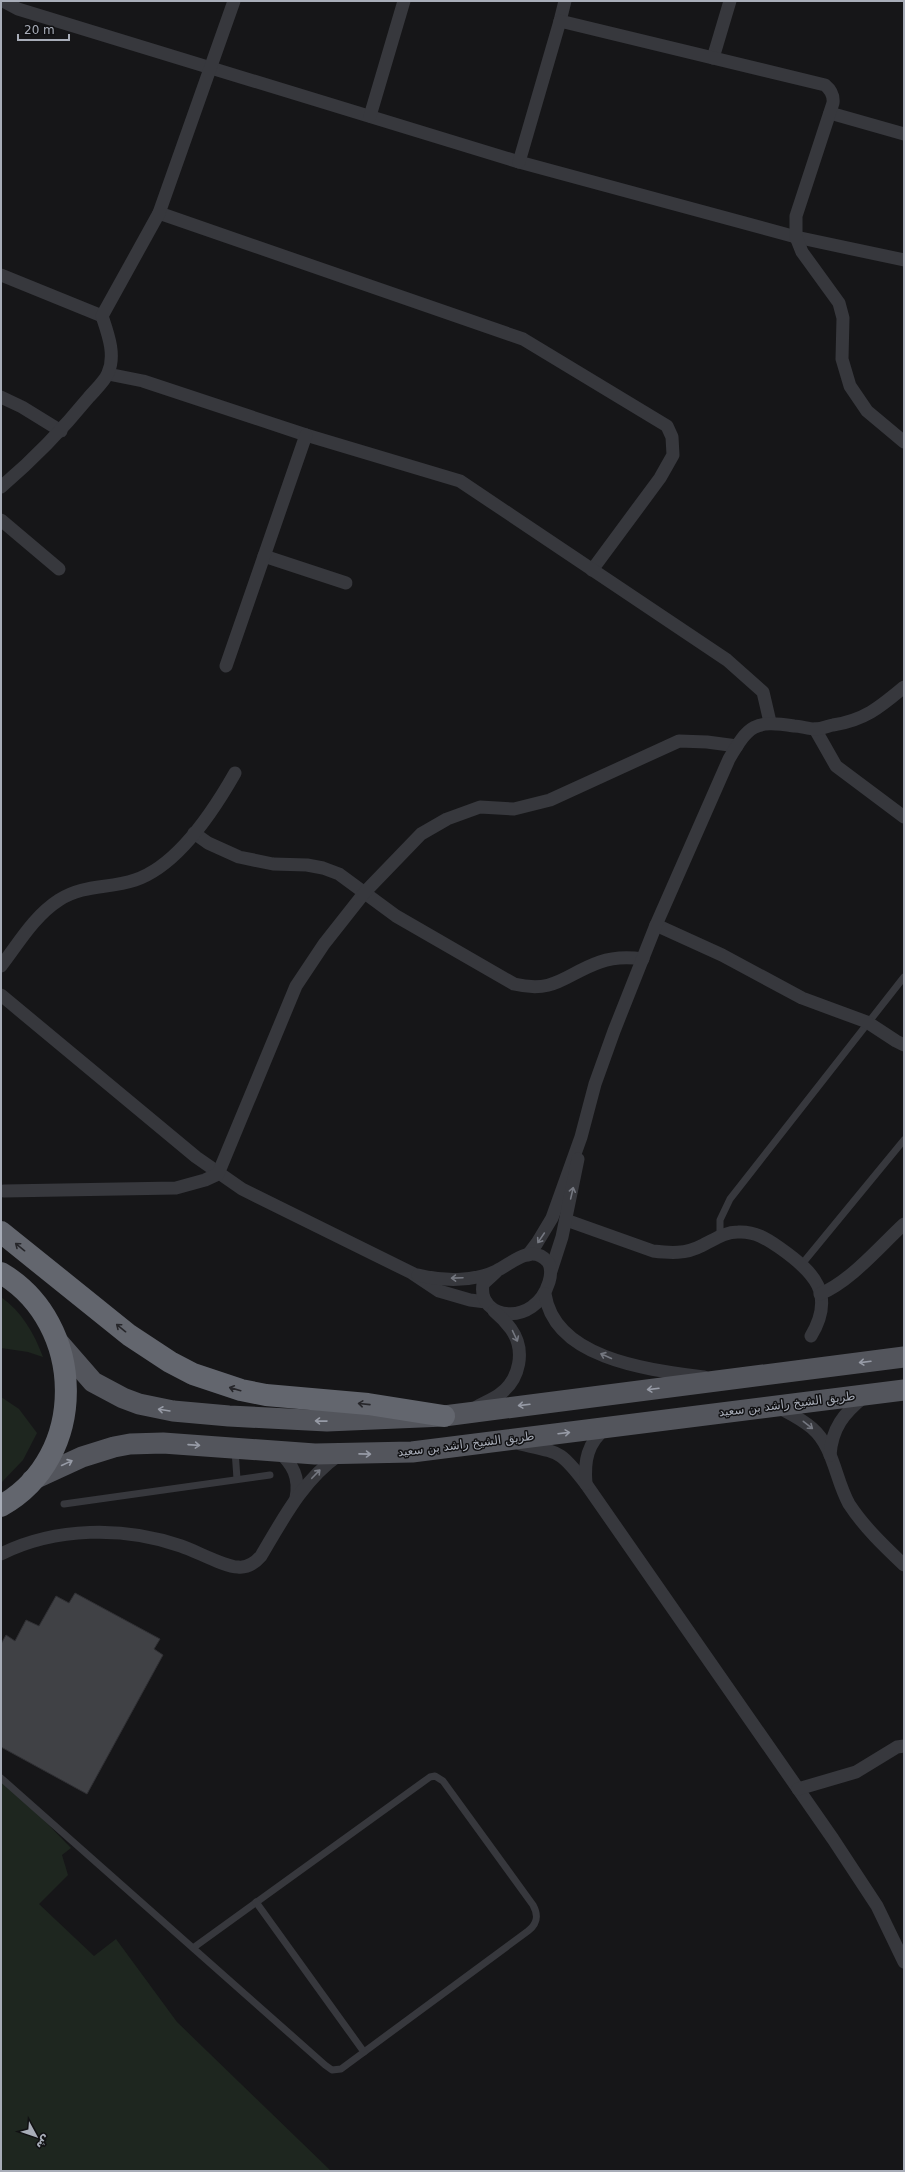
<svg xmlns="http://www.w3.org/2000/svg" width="905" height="2172" font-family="'DejaVu Sans','Noto Naskh Arabic',sans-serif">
<rect width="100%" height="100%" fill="#161618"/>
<!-- green -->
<g fill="#1e261f">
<path d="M1,1297C22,1312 34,1333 43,1357L28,1352L1,1348Z"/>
<path d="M1,1397L19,1409L37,1433L23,1460L1,1483Z"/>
<path d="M1,1776L71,1848L62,1855L68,1875L39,1904L94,1956L116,1939L177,2022L331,2171H1Z"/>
</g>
<!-- building -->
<path fill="#404145" stroke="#303034" d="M75,1593L160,1639L154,1649L163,1655L87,1794L1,1747V1644L6,1635L15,1641L26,1620L39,1626L56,1596L69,1603Z"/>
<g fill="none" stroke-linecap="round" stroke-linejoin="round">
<!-- lane -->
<g stroke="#37383d" stroke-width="7">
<path d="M720,1236V1220L730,1199L904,977"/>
<path d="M802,1264L904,1140"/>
<path d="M235,1450L237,1479"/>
<path d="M64,1504L270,1475"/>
<path d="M1,1778L325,2065L332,2070L341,2069L528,1931C537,1924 539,1916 533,1905L443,1781L435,1776L430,1777L193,1948"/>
<path d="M256,1902L364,2052"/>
</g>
<!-- street -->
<g stroke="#37383d" stroke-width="13">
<path d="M3,1L18,9L519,162L796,237L904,260"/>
<path d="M560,21L565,1"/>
<path d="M713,58L730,1"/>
<path d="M830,113L904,134"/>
<path d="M370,116L404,1"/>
<path d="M519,162L560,21L825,85C831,90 834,95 833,103L796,216V237L802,252L839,303L843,318L842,359L850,386L867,411L904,442"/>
<path d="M159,213L523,339L667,426L672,437L673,455L660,478L592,570"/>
<path d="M1,275L102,316"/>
<path d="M108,374L143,381L306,435L460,481L727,660L763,692L770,722"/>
<path d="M1,397L22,407L61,431"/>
<path d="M1,487C34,459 62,430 89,397C95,390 105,381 108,373C116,355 108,334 102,316L159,213L234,1"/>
<path d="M1,520L59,569"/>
<path d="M264,556L346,583"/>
<path d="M226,666L306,435"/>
<path d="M815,729L836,766L904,817"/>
<path d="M194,833L208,843L239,857L273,864L307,865L323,868L339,874L396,916L514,984C556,994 565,974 600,962C614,957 628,957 643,959"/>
<path d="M656,925L722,955L802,998L867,1022L896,1041L904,1045"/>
<path d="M1,966C18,944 34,916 59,900C84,884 108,889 135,880C177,866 214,810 235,773"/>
<path d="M1,995L196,1157L242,1189L412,1273L439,1291L470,1300L486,1302"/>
<path d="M4,1191L176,1188L205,1180L218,1174L296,986L324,944L365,892L421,834L447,819L480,807L514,809L550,800L679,741L707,742L737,746"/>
<path d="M566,1220L653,1251C670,1253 686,1254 701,1246C714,1240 724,1232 738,1232C755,1231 767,1239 780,1248C814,1272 836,1294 811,1336"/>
<path d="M528,1255L537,1243L552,1218L581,1137L595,1084L614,1031L656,925L729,759C749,725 754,720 794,726C801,726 808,729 815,729C821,729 828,726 833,725C865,720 880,707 904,687"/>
<path d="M551,1271L562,1237L578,1159"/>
<path d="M418,1275C442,1281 473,1282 496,1271C507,1266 520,1254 532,1254C538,1254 544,1257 548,1262C552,1268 551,1275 549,1282C535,1328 477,1320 483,1284L496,1272"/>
<path d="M545,1294C555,1360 651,1370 704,1377"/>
<path d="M820,1294C851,1281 879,1247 904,1224"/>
<path d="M778,1407C789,1413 802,1419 812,1428C834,1447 835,1479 849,1504C864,1527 884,1546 904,1565"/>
<path d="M475,1408C483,1403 492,1400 500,1394C520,1379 526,1350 511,1329C506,1322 500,1316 494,1311"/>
<path d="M520,1444C560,1453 560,1450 586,1484L833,1839L877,1906L904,1962"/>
<path d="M278,1451C293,1464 300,1478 296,1498"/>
<path d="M830,1455C832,1428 844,1413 864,1397"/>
<path d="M586,1484C584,1461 587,1443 607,1427"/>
<path d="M1,1554C55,1527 124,1526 181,1546C196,1551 225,1567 238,1567C247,1568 255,1563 261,1556C283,1519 303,1480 339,1455"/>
<path d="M798,1789L856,1772L897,1747L904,1746"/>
</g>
<!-- primary -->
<g stroke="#53555c" stroke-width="21">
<path d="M59,1343L93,1382L123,1398L139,1404L173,1411L229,1416L327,1421L444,1416L904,1357"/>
<path d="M32,1480L82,1457L114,1447L130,1444L163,1443L315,1454L412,1452L904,1390"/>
</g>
<!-- highway -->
<g stroke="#63666e" stroke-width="22">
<path d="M1,1232L129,1335L170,1362L193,1374L241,1390L266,1395L368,1404L444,1416"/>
<path d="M1,1273C86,1323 89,1457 1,1506"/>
</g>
</g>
<!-- one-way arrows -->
<defs><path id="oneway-shaft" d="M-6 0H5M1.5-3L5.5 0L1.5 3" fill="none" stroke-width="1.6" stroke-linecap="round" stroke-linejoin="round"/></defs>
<g stroke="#757881">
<use href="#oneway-shaft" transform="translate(572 1193) rotate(-77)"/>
<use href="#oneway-shaft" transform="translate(541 1238) rotate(124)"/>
<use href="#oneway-shaft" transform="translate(457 1278) rotate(178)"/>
<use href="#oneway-shaft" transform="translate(515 1336) rotate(65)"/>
<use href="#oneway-shaft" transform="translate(606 1356) rotate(-156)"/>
<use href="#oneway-shaft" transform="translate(808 1425) rotate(38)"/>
<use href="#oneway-shaft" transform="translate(316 1474) rotate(-46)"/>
</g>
<g stroke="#26262a">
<use href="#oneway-shaft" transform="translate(20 1247) rotate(-141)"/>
<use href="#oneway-shaft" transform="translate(121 1328) rotate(-141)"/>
<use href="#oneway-shaft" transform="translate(235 1389) rotate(-164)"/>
<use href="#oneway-shaft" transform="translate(364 1404) rotate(-174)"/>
</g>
<g stroke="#979ba6">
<use href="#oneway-shaft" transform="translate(865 1362) rotate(173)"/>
<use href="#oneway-shaft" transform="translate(653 1389) rotate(173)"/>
<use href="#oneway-shaft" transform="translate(524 1405) rotate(173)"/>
<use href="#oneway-shaft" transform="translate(164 1410) rotate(-171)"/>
<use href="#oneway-shaft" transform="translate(321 1421) rotate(-179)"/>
<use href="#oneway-shaft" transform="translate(564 1433) rotate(-7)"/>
<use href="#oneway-shaft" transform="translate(194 1445) rotate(4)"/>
<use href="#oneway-shaft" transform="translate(365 1454) rotate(1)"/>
<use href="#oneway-shaft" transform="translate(67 1463) rotate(-25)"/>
</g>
<g text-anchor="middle" stroke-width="3" stroke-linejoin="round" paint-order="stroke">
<!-- street labels -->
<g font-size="12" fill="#a8adb8" stroke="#111113">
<text transform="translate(787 1404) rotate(-7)" y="4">طريق الشيخ راشد بن سعيد</text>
<text transform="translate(466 1444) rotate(-7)" y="4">طريق الشيخ راشد بن سعيد</text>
</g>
</g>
<!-- border -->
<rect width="905" height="2172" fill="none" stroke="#a8adb8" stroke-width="4"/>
<!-- north arrow -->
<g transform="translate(36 2136) rotate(130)" stroke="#111113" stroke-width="3" paint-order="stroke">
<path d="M0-3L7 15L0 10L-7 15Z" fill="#a8adb8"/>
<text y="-6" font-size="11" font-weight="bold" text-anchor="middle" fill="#a8adb8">ش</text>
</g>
<!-- scale -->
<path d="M18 34v6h51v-6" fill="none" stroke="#a8adb8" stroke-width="2"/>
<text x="24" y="34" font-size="12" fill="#a8adb8" stroke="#111113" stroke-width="3" paint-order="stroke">20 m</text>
</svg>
